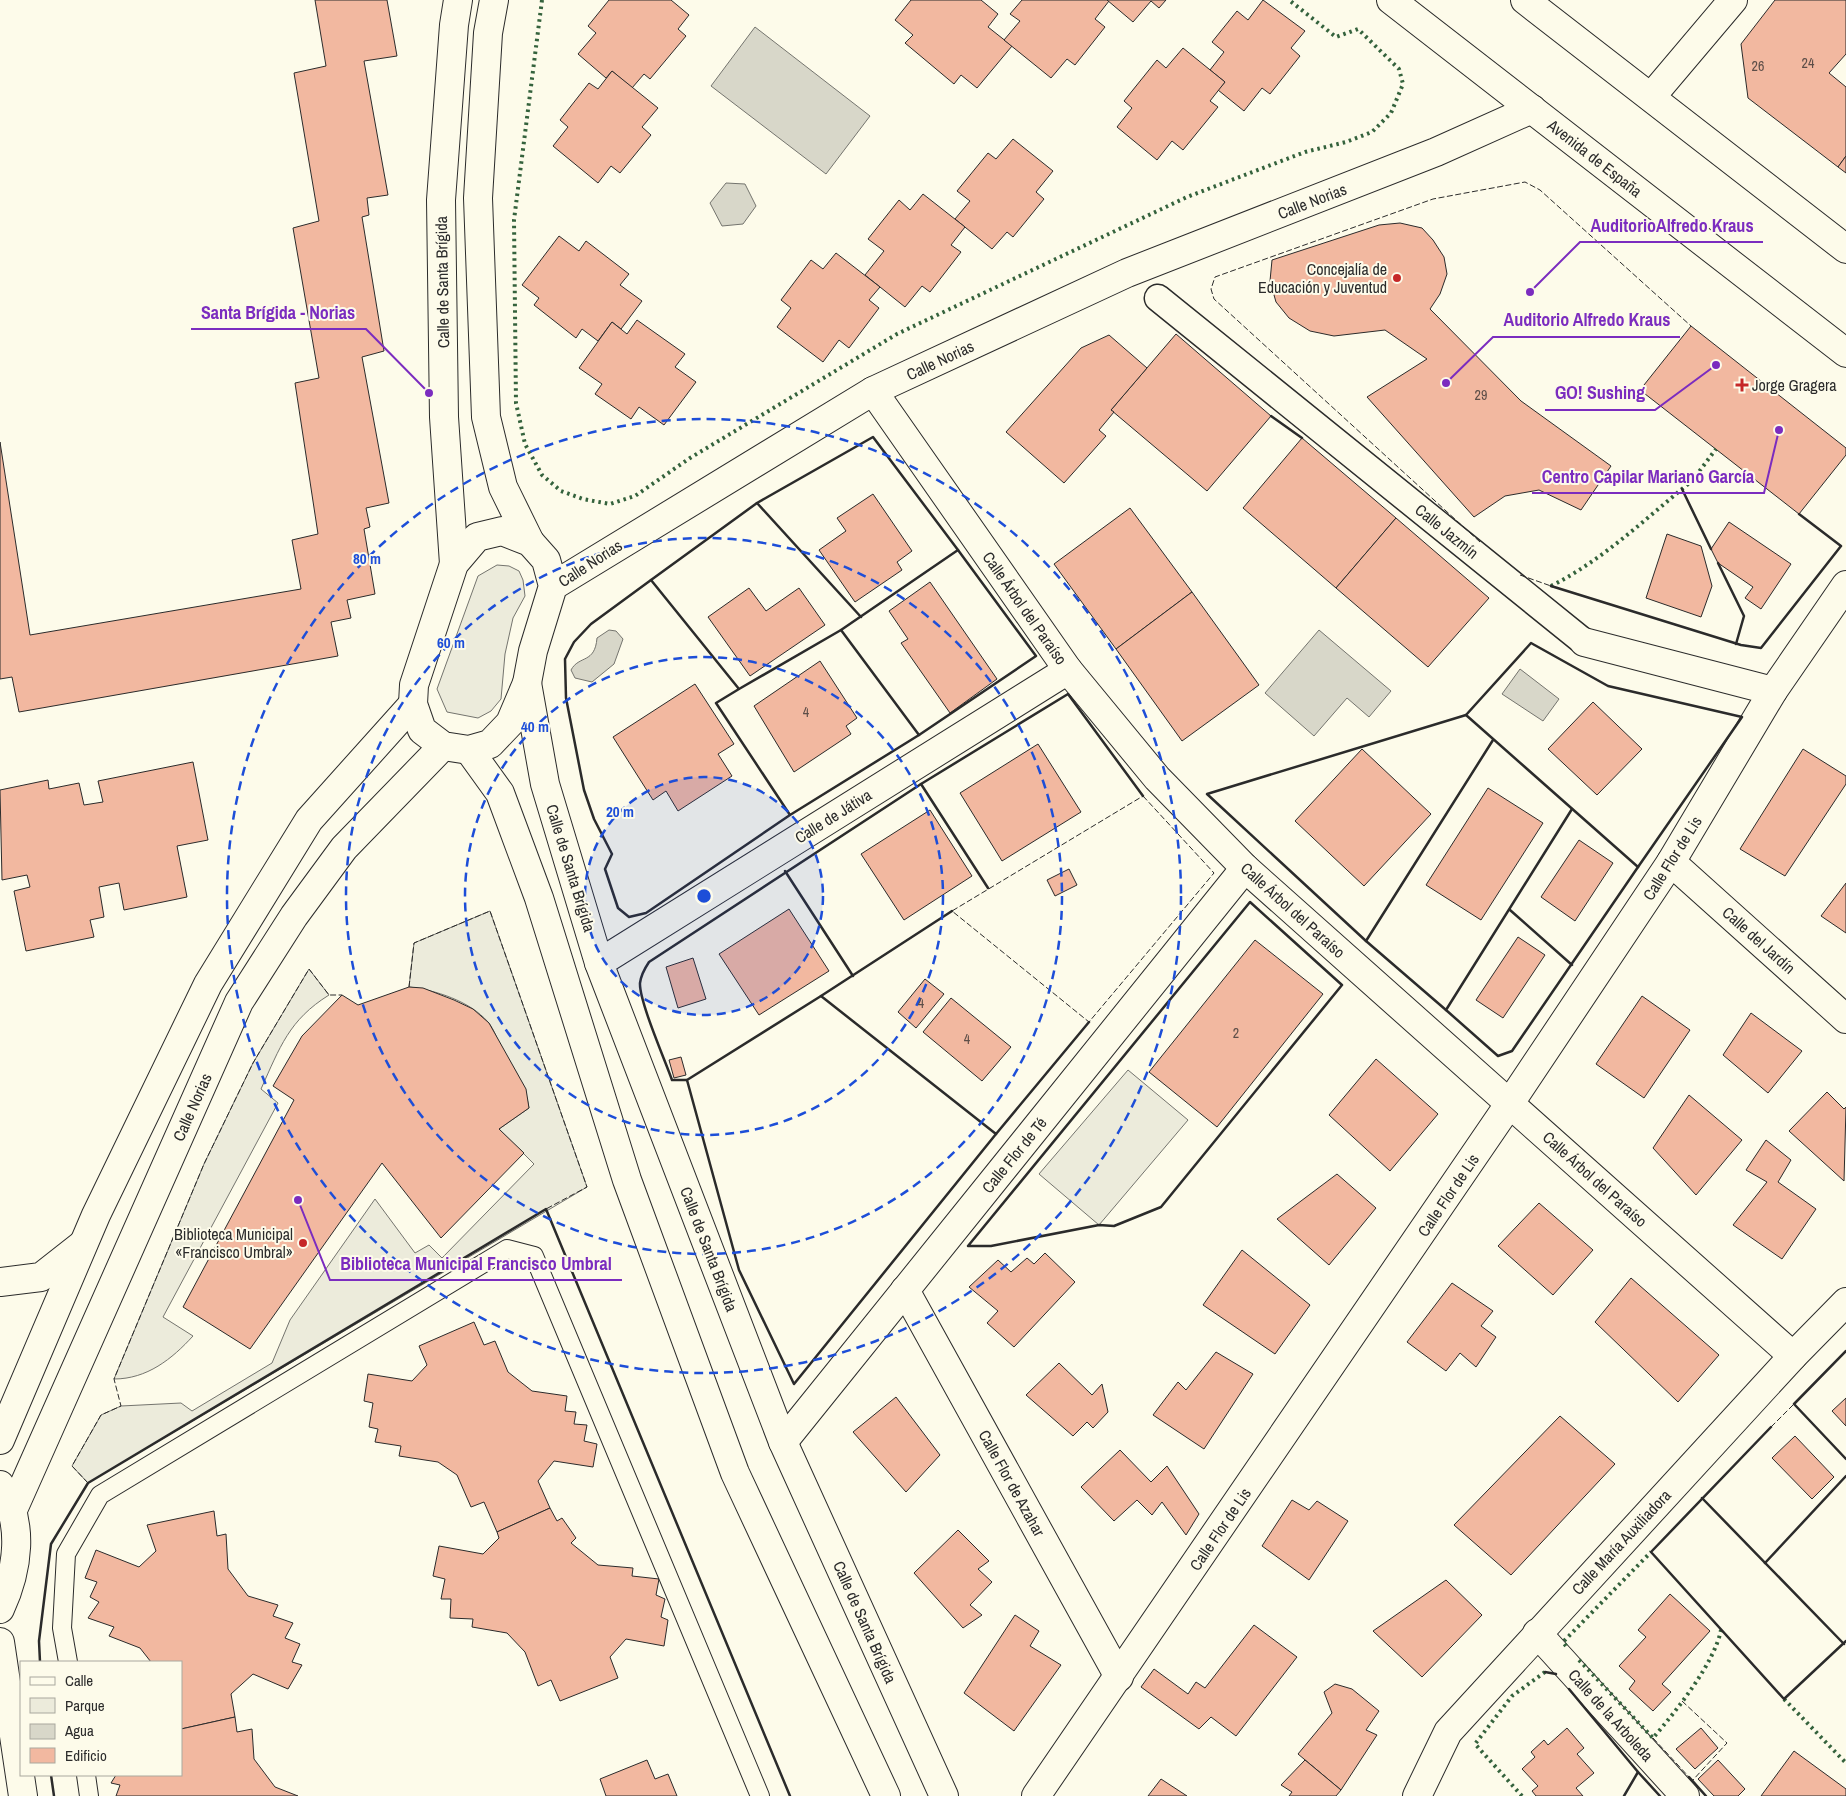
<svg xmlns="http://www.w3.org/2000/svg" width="1846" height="1796" font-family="'Archivo Narrow',sans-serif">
<rect width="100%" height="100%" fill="#fdfbea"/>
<!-- green -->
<g fill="#ecebdb" stroke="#74746e">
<path d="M497,565L509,566L519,571L523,580L525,596L513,618L505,654L501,699L491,711L478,718L447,712L437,689L478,576Z"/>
<path d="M490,911L587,1187L88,1483L72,1466L101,1415L121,1406L181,1403L192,1411L272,1363L290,1320L375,1199L415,1253L429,1245L442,1258L534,1164L499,1129L529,1108C525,1083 516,1073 504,1053C498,1043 495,1030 488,1022C470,1001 435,990 409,987L414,943Z"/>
<path d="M309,969L329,995C289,1020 280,1047 261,1089L278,1103L163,1317L193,1336C172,1359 147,1379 114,1379L204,1164L253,1063Z"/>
<path d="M1128,1070L1188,1120L1099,1225L1039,1174Z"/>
</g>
<!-- water -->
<g fill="#d8d7c9" stroke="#74746e">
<path d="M755,27L870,116L826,174L711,86Z"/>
<path d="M726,183L745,184L756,206L743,224L722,226L710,203Z"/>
<path d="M609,630L616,631L623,639L614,664L592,682L575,678L571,670C579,655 595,664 597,638Z"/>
<path d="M1319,630L1391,691L1369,717L1347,698L1314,736L1265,693Z"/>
<path d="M1520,669L1559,699L1543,721L1502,694Z"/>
</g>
<!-- building -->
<g fill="#f2b8a0" stroke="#2b2b2b">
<path d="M315,0H387L397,56L364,61L388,195L367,198L369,215L362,217L384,351L362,357L389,503L366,508L370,527L364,529L375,594L347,600L351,618L331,622L338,656L19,712L12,677L0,679V442L30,635L301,589L292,540L318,534L295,383L319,378L293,228L319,221L294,73L326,66Z"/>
<path d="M609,0H671L689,15L678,29L686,36L650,79L644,74L632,88L612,71L606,78L578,54L596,33L588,26Z"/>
<path d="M911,0H981L998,14L988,27L1012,46L977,88L961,75L954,84L905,43L913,35L895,20Z"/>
<path d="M1022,0H1107L1109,1L1095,19L1105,27L1075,65L1067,59L1051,78L1004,40L1020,21L1010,14Z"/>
<path d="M1107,0H1166L1159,8L1151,1L1133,22Z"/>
<path d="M1263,0L1305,31L1291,48L1300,56L1270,94L1262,88L1244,111L1218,90L1225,82L1210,70L1224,52L1212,42L1237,11L1248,20Z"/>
<path d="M1775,0H1846V54L1829,73L1846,87V156L1838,167L1748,98L1741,44Z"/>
<path d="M1183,48L1225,82L1210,101L1218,107L1183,150L1172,141L1157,160L1117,127L1132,108L1124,101L1157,60L1166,68Z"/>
<path d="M612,71L658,108L642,127L651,135L620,173L611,166L598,183L553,146L568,127L560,120L589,83L598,89Z"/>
<path d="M1013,139L1053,171L1036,192L1044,199L1013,237L1007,232L992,249L955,219L970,201L957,191L988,153L996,159Z"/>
<path d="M1846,156V173L1838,167Z"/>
<path d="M923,194L965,227L951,245L961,252L930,292L922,286L905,307L865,275L884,251L868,239L899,200L910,210Z"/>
<path d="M1400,223L1422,228L1433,240L1444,257L1447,274L1440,294L1430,309L1521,401L1611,466L1581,510L1539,490L1505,496L1474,517L1367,397L1427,359L1385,330L1334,336L1310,331L1289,318L1276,302L1270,281L1272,260L1379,225Z"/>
<path d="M559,236L579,251L586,241L629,274L620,285L642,301L621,329L612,322L598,341L582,329L576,338L534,305L539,298L522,285Z"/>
<path d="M836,253L880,287L869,300L879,308L849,348L839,340L823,362L777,327L791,308L781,300L811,260L823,269Z"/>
<path d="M637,320L685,354L675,367L696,382L664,425L639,407L631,419L595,394L602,384L579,368L612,322L627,334Z"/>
<path d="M1691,326L1846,448V455L1799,514L1640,390Z"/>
<path d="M1176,334L1271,416L1207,491L1111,410Z"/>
<path d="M1109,335L1147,368L1111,410L1114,412L1099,430L1106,436L1064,483L1006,432L1081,348Z"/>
<path d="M1302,438L1396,518L1336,588L1243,508Z"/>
<path d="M873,494L912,551L897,562L902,570L855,602L819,550L846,531L837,518Z"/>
<path d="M1130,508L1192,592L1116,649L1054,564Z"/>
<path d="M1396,518L1489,598L1428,667L1336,588Z"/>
<path d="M1729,522L1791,564L1761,609L1745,598L1753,587L1718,563L1711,549Z"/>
<path d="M1667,534L1701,546L1712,586L1701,617L1646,598Z"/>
<path d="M930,582L997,679L950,713L901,643L908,639L889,611Z"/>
<path d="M749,588L766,611L799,588L825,625L750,676L708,617Z"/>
<path d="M1192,592L1259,685L1182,741L1116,649Z"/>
<path d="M820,661L857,718L846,726L851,734L794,772L754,706Z"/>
<path d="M695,684L734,744L718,754L732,776L678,811L666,791L653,800L613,737Z"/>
<path d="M1593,702L1642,749L1597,795L1548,749Z"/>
<path d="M1038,744L1081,812L1002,861L960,793Z"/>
<path d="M1362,749L1431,814L1364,886L1295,821Z"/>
<path d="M1803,749L1846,776V784L1785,876L1740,849Z"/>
<path d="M193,762L208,840L177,846L187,897L124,910L119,883L99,887L104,917L90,920L94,937L26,951L14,891L30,887L27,875L2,880L0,790L48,780L49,789L79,783L84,805L103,802L98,781Z"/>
<path d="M1488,788L1543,823L1481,920L1426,885Z"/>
<path d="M930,810L972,876L904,920L861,854Z"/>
<path d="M1579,840L1613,863L1575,921L1541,897Z"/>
<path d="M1069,869L1077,885L1055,896L1047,880Z"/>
<path d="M1846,883V933L1821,916Z"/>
<path d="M789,909L829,971L759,1015L719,954Z"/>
<path d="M1518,937L1545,955L1503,1018L1476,1000Z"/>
<path d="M1255,940L1323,994L1217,1127L1149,1072Z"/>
<path d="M693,958L706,999L678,1008L666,967Z"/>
<path d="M925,979L944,994L916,1028L898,1012Z"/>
<path d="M409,987L423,988L454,1000L473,1009L489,1023L526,1089L529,1108L499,1129L524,1153L441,1238L382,1163L250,1349L183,1307L294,1100L273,1086L302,1036L342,995L358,1005Z"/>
<path d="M1642,996L1690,1030L1644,1098L1596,1064Z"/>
<path d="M951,998L1011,1047L982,1081L923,1032Z"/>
<path d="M1751,1013L1802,1051L1768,1093L1723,1055Z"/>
<path d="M681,1057L686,1075L674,1078L669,1060Z"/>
<path d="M1376,1059L1438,1114L1390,1171L1329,1115Z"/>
<path d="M1827,1092L1844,1109L1846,1107L1844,1181L1789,1131Z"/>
<path d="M1689,1095L1742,1140L1696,1195L1653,1148Z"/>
<path d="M1766,1140L1791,1160L1778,1182L1816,1209L1782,1259L1733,1225L1767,1182L1746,1170Z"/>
<path d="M1337,1174L1376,1208L1329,1265L1277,1219Z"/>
<path d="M1539,1203L1593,1250L1553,1295L1498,1246Z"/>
<path d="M1242,1250L1310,1305L1275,1354L1203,1305Z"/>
<path d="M1045,1253L1075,1282L1014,1347L987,1323L998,1311L969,1287L998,1260L1011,1272L1027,1258L1034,1264Z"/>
<path d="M1631,1278L1719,1355L1678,1402L1595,1322Z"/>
<path d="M1452,1283L1493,1311L1481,1326L1496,1337L1476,1367L1460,1353L1446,1371L1407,1342Z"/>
<path d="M474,1322L484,1345L495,1341L508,1372L532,1391L567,1396L565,1411L576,1412L574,1424L587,1425L584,1441L597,1444L593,1467L554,1461L538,1481L550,1508L497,1532L484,1502L471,1507L457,1475L438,1462L399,1456L401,1446L375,1442L378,1429L369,1427L373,1403L364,1401L368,1374L412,1381L427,1365L419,1346Z"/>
<path d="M1216,1352L1253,1374L1204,1449L1153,1415L1178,1382L1186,1390Z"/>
<path d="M1059,1363L1092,1395L1102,1384L1108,1412L1093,1428L1087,1422L1073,1436L1026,1395Z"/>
<path d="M896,1397L940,1455L906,1492L853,1432Z"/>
<path d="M1846,1398V1426L1832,1411Z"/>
<path d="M1560,1416L1615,1464L1511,1575L1454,1525Z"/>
<path d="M1795,1436L1834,1477L1812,1499L1772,1458Z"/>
<path d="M1120,1450L1151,1482L1167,1466L1199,1514L1186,1535L1162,1502L1152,1515L1137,1500L1114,1521L1081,1487Z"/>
<path d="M1292,1500L1309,1510L1317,1501L1348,1521L1309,1580L1262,1546Z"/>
<path d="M550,1508L557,1521L562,1518L576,1538L571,1543L598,1565L633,1568L632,1576L659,1579L656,1595L665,1599L661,1617L668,1620L664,1646L626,1639L610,1657L618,1678L560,1701L551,1680L538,1686L525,1652L507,1633L472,1627L473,1619L450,1618L451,1599H441L445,1579L433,1576L439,1546L483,1554L499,1538L497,1532Z"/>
<path d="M214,1511L217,1536L226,1534L228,1569L248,1596L278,1605L273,1616L293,1623L285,1638L300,1644L292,1662L302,1665L288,1689L253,1674L231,1694L235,1717L181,1729V1662H151L140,1648L109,1636L114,1627L88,1618L99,1602L90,1597L97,1582L85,1578L96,1550L139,1567L156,1551L147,1525Z"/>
<path d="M958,1530L989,1561L978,1569L992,1582L970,1605L982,1615L963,1628L914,1573Z"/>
<path d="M1446,1580L1482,1615L1422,1677L1373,1631Z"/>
<path d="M1670,1594L1710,1631L1662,1684L1671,1692L1653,1711L1629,1689L1635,1681L1619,1666L1646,1637L1638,1630Z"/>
<path d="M1015,1615L1039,1631L1030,1646L1061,1665L1014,1731L964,1693Z"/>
<path d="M1254,1625L1297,1657L1236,1736L1211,1717L1199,1729L1141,1687L1154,1669L1188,1694L1196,1682L1205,1688Z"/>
<path d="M1335,1684L1352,1689L1379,1711L1366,1730L1377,1735L1341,1790L1298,1754L1332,1713L1324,1692Z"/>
<path d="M235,1717L237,1732L252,1729L254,1759L275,1787L298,1796H116L120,1785L111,1783L116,1775H181V1729Z"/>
<path d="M1567,1728L1584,1748L1577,1754L1594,1773L1576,1788L1583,1796H1536L1532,1791L1538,1786L1522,1769L1535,1757L1531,1752L1544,1740L1548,1745Z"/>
<path d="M1701,1728L1718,1748L1695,1769L1676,1749Z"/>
<path d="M1794,1751L1846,1789V1796H1761Z"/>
<path d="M647,1760L655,1779L668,1774L677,1796H606L600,1779Z"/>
<path d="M1305,1760L1341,1790L1336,1796H1289L1292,1792L1281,1785Z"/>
<path d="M1718,1760L1745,1789L1738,1796H1714L1698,1779Z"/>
<path d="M1161,1779L1187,1796H1148Z"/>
</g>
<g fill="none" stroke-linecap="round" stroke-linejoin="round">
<!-- service casing -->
<g stroke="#2b2b2b" stroke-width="20">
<g id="service">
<path d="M68,1662L62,1628L66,1554L100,1495L507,1249L534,1256L760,1796"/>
<path d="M86,1775L89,1796"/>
</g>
</g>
<!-- pedestrian casing -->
<g stroke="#2b2b2b" stroke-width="29">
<path id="pedestrian" d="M1158,298L1584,642"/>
</g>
<!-- minor casing -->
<g stroke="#2b2b2b" stroke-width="30">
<g id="minor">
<path d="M494,0L488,33L478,198L486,417L503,487L530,542"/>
<path d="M1651,97L1733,0"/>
<path d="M873,391L1068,670L1157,778L1245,868L1793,1356"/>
<path d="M454,564L444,417L441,200L454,25L458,0"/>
<path d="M553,586L546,560L530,542L502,531L477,537L454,564L414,685L413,704L422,730L443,746L469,750L490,744L510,723L527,683L533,651L553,586L873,391L1127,273L1436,152L1532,109"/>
<path d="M1584,642L1773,691"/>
<path d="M527,683L545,784L599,963L783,1442L944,1796"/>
<path d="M469,750L500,793L539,898L627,1180L735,1473L886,1796"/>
<path d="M1671,862L1846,1019"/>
<path d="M599,963L1068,670"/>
<path d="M0,1282L41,1277L83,1244"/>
<path d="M905,1290L1119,1677"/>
<path d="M0,1440L96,1215L208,984L309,820L413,704"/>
<path d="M783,1442L1245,868"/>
<path d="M12,1512L239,1002L294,916L344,848L443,746"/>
<path d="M1537,1633L1685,1796"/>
<path d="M1036,1796L1510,1103L1671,862L1773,691L1846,585"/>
<path d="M1417,1796L1448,1732L1793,1356L1846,1302"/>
</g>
</g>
<!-- tertiary casing -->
<g stroke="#2b2b2b" stroke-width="30">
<g id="tertiary">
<path d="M1391,0L1846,353"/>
<path d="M1525,0L1846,249"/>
<path d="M0,1485C25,1523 18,1570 0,1609"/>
<path d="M0,1642L23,1796"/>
</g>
</g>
<!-- service -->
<use href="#service" stroke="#fdfbea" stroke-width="18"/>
<!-- pedestrian -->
<use href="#pedestrian" stroke="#fdfbea" stroke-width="26"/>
<!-- minor -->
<use href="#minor" stroke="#fdfbea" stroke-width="28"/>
<!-- tertiary -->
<use href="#tertiary" stroke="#fdfbea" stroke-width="28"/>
<!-- hedge -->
<g stroke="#34623c" stroke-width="4" stroke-dasharray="2.5 4" stroke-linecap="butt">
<path d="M542,0L514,220L516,403L525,444L542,475L561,491L583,499L610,504L635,496L690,458L897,334L1187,197L1305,152L1346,142L1372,132L1391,113L1403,84L1399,69L1358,29L1336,37L1289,0"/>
<path d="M1551,586C1599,562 1640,524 1682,489L1692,481L1716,449"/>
<path d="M1566,1646L1563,1642L1651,1552"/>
<path d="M1579,1660L1653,1738C1676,1711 1714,1664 1721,1630"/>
<path d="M1784,1699L1846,1763"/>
<path d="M1522,1796L1475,1744L1512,1696L1545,1672"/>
</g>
<!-- fence -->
<g stroke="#2b2b2b" stroke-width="1" stroke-dasharray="6 2.5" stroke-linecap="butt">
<path d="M1480,542L1214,299L1211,289L1215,277L1433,199L1525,182L1540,190L1691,326"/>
<path d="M1520,575L1551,586"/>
<path d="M1143,796L1214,873L1089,1022L952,911Z"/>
<path d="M409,987L414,943L490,911L587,1187L546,1209"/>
<path d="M1771,1427L1794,1404"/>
<path d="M88,1483L72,1466L101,1415L121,1406L114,1379L204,1164L253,1063L309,969L329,995H342"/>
<path d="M1682,1701L1727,1743L1692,1781"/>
<path d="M1653,1738L1689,1777"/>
</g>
<!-- wall -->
<g stroke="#2b2b2b" stroke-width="2.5">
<path d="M1271,416L1302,438"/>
<path d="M1682,489L1711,549"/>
<path d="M1718,563L1744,616L1736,644"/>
<path d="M651,580L757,503"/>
<path d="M1551,586L1741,645L1761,648L1841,546L1799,514"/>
<path d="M861,617L757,503L873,437L958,550"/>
<path d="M841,630L958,550L1036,656L919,735"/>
<path d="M1531,643L1608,686L1742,717L1638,867L1466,715Z"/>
<path d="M739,689L841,630L919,735L790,815L646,913L629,917L618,908L605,869L612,854L594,819L584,790L566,698L565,659L574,642L591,624L651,580L739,689L716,703L790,815"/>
<path d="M1572,809L1446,1010L1498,1056L1512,1051L1638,867"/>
<path d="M785,871L853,976"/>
<path d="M988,888L921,784L1068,694L1143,796"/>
<path d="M1250,902L1342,985L1161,1207L1114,1226L1099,1225L991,1246H968Z"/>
<path d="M1510,910L1572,965"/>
<path d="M952,911L821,996L996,1134L1089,1022"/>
<path d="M1366,941L1207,794L1466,715"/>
<path d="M821,996L687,1080L739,1270L794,1384L996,1134"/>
<path d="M1446,1010L1366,941L1493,740"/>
<path d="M687,1080H672C665,1060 639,1001 640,983C641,975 645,968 649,962L921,784"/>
<path d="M1846,1351L1794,1404L1846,1459"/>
<path d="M1771,1427L1651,1552L1784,1699L1846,1641"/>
<path d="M1702,1498L1844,1644"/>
<path d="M1765,1563L1846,1476"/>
<path d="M40,1662L39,1641L51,1544L88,1483L546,1209L790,1796"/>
<path d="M1545,1672L1556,1674"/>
<path d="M1569,1689L1638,1772"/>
<path d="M51,1775L54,1796"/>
<path d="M1689,1777L1706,1796"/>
<path d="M1624,1796L1638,1772L1660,1796"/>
</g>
</g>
<!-- distance rings -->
<circle cx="704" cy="896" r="119" fill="#1d4ed8" fill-opacity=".12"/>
<g fill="none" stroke="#1d4ed8" stroke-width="2.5" stroke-dasharray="9 6">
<circle cx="704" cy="896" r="119"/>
<circle cx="704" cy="896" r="239"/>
<circle cx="704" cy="896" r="358"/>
<circle cx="704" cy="896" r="477"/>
</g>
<!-- markers -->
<g fill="#c62828" stroke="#fdfbea" stroke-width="2">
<circle cx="1397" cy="278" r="5"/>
<path d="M1739.5 377.5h5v5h5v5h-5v5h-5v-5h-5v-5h5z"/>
<circle cx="303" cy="1243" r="5"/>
</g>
<g text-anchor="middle" stroke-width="4" stroke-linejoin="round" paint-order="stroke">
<!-- number labels -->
<g font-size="14" fill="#5d4e48">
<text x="1808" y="68">24</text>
<text x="1758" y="71">26</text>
<text x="1481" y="400">29</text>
<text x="806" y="717">4</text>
<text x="921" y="1008">4</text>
<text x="1236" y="1038">2</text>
<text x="967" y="1044">4</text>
</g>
<!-- street labels -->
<g font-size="16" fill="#2b2b2b" stroke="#fdfbea">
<text transform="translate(1595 158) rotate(38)" y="6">Avenida de España</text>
<text transform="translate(1312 201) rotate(-21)" y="6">Calle Norias</text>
<text transform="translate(442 282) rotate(-91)" y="6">Calle de Santa Brígida</text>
<text transform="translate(940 360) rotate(-25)" y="6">Calle Norias</text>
<text transform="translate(1447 531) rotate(39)" y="6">Calle Jazmín</text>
<text transform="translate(590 563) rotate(-33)" y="6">Calle Norias</text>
<text transform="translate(1025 608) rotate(55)" y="6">Calle Árbol del Paraíso</text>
<text transform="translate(833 816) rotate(-32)" y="6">Calle de Játiva</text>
<text transform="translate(1672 858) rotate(-58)" y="6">Calle Flor de Lis</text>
<text transform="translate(571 868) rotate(73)" y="6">Calle de Santa Brígida</text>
<text transform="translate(1293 910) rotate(42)" y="6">Calle Árbol del Paraíso</text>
<text transform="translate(1759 940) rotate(42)" y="6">Calle del Jardín</text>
<text transform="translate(192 1107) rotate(-66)" y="6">Calle Norias</text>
<text transform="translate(1014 1155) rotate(-51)" y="6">Calle Flor de Té</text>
<text transform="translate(1595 1179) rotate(42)" y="6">Calle Árbol del Paraíso</text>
<text transform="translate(1448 1195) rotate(-56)" y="6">Calle Flor de Lis</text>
<text transform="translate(709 1249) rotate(69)" y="6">Calle de Santa Brígida</text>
<text transform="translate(1012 1483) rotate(61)" y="6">Calle Flor de Azahar</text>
<text transform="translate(1220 1529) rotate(-56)" y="6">Calle Flor de Lis</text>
<text transform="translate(1621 1542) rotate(-47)" y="6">Calle María Auxiliadora</text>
<text transform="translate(865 1622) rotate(66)" y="6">Calle de Santa Brígida</text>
<text transform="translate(1611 1715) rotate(48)" y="6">Calle de la Arboleda</text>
</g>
<!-- poi labels -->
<g font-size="16" fill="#2b2b2b" stroke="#fdfbea" text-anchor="end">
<text x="1387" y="275">Concejalía de<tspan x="1387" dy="18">Educación y Juventud</tspan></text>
<text x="1752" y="391" text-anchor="start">Jorge Gragera</text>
<text x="293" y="1240">Biblioteca Municipal<tspan x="293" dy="18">«Francisco Umbral»</tspan></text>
</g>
</g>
<circle cx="704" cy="896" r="8" fill="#1d4ed8" stroke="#fdfbea" stroke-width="2.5"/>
<g font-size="15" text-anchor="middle" font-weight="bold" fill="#1d4ed8" stroke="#fdfbea" stroke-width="4" stroke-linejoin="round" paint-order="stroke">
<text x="367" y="564">80 m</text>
<text x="451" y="648">60 m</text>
<text x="535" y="732">40 m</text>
<text x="620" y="817">20 m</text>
</g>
<!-- callouts -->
<path fill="none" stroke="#7b2cbf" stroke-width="2" d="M1530 292L1580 242H1763M429 393L366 329H191M1446 383L1493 337H1680M1716 365L1655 410H1545M1779 430L1764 493H1532M298 1200L330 1280H622"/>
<g fill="#7b2cbf" stroke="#fdfbea" stroke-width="2">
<circle cx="1530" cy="292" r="5"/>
<circle cx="429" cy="393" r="5"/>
<circle cx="1446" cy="383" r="5"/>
<circle cx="1716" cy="365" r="5"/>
<circle cx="1779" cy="430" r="5"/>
<circle cx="298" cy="1200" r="5"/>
</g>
<g font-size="18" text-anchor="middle" font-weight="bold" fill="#7b2cbf" stroke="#fdfbea" stroke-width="4" stroke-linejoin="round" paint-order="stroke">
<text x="1672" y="232">AuditorioAlfredo Kraus</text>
<text x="278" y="319">Santa Brígida - Norias</text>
<text x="1587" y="326">Auditorio Alfredo Kraus</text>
<text x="1600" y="399">GO! Sushing</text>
<text x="1648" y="483">Centro Capilar Mariano García</text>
<text x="476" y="1270">Biblioteca Municipal Francisco Umbral</text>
</g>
<!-- legend -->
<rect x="20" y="1661" width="162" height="115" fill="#fdfbea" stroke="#a9a89e"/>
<rect x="30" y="1677" width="25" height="8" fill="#fdfbea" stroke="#a9a89e"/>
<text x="65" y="1686" font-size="15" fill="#2b2b2b">Calle</text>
<rect x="30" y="1698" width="25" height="15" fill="#ecebdb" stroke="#a9a89e"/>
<text x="65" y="1711" font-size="15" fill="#2b2b2b">Parque</text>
<rect x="30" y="1724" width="25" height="15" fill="#d8d7c9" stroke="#a9a89e"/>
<text x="65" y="1736" font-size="15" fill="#2b2b2b">Agua</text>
<rect x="30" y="1748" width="25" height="15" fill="#f2b8a0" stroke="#a9a89e"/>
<text x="65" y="1761" font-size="15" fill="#2b2b2b">Edificio</text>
</svg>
